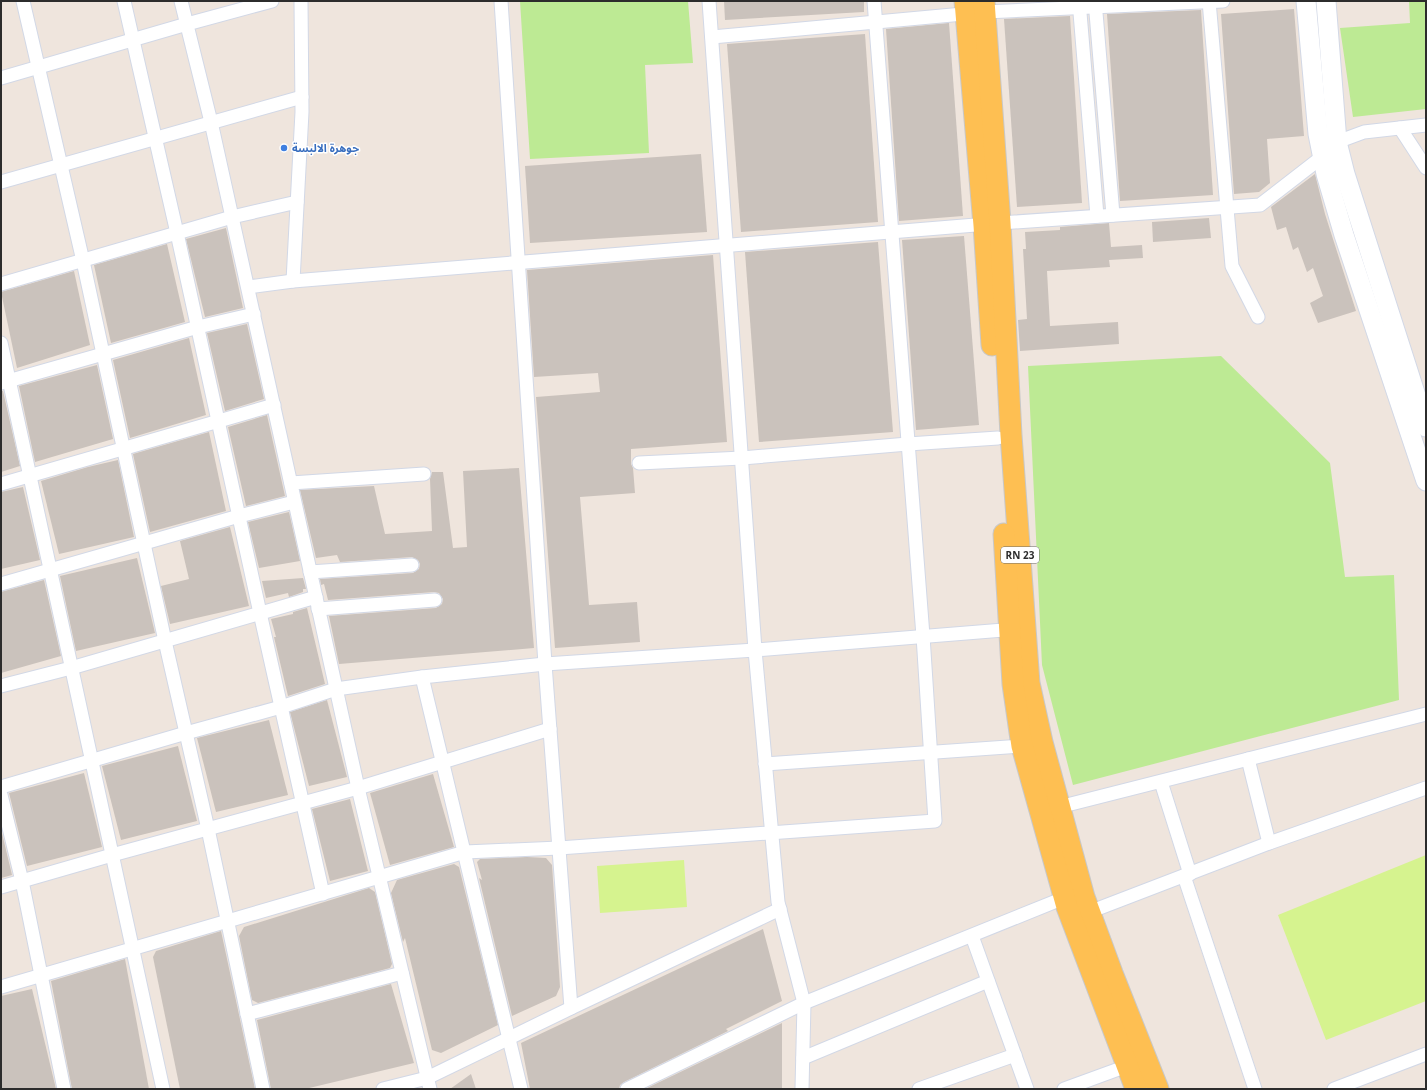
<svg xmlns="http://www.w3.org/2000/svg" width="1427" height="1090" font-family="'Open Sans','Noto Sans Arabic',sans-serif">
<rect width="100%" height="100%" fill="#efe5dd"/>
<!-- green -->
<g fill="#bdea94">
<path d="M520,1H688L693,63L645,65L649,153L530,159Z"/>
<path d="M1409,1H1426V109L1353,117L1340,28L1410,23Z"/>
<path d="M1221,356L1330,463L1345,577L1394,575L1399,700L1073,785L1042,665L1028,366Z"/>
</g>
<!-- pitch -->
<g fill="#d6f38f">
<path d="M1426,855V1001L1326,1040L1278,915Z"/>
<path d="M684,860L687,907L600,913L597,866Z"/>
</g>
<!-- building -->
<g fill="#cac2bc">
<path d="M724,1H864V12L725,20Z"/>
<path d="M1294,9L1304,136L1267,139L1270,183L1259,192L1234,194L1221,14Z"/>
<path d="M1201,10L1213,195L1120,201L1107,14Z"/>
<path d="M1070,16L1082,203L1017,207L1004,19Z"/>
<path d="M949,23L963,216L899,221L886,29Z"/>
<path d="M865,34L878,222L741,232L727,44Z"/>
<path d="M701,154L707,232L530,243L525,166Z"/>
<path d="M1315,174L1325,214L1356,311L1318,323L1310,303L1323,296L1313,268L1307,272L1298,247L1293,250L1286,227L1277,230L1271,207Z"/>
<path d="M1209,218L1211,238L1153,242L1152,222Z"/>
<path d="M1109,223L1111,247L1142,245L1143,258L1109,260L1110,267L1047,271L1050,326L1118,322L1119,344L1020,351L1018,320L1027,319L1023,249H1026L1025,232L1060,230V227Z"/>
<path d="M226,228L243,308L205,317L186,239Z"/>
<path d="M964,236L979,425L916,430L902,240Z"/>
<path d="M878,242L893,432L759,442L745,252Z"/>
<path d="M167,244L185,322L111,343L94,265Z"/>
<path d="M713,255L727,442L631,449V464L633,468L635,493L580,497L589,605L637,602L640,642L555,648L536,397L600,392L598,373L534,377L527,270Z"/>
<path d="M74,271L90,345L17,368L1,292Z"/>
<path d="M247,324L264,399L225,411L207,333Z"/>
<path d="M189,338L206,415L130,438L113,360Z"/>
<path d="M97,365L113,439L35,462L19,386Z"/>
<path d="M1,391H3L20,466L1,472Z"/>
<path d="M267,415L285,496L246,506L228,427Z"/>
<path d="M209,432L226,511L150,532L133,454Z"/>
<path d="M118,460L134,537L59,554L41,481L88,467Z"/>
<path d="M519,468L534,648L339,664L329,616L436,608L442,604L443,599L439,593L434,592L328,600L324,584L321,585L320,579L413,573L419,569L420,564L418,560L412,557L340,562L337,555L316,558L300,490L374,486L385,534L432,531L430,479L432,472H443L453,548L467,547L463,471Z"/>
<path d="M23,487L40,560L1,569V492Z"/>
<path d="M289,512L300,561L259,568L248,522Z"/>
<path d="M230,527L249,606L170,624L161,586L189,579L180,541Z"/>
<path d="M137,558L155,633L76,651L60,576Z"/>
<path d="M303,578L306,589H303V592L289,597L288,593L266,598L262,581Z"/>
<path d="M44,580L61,656L1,673V592Z"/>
<path d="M307,608L325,684L288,696L274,637H276L271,619L293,614V612Z"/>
<path d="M327,700L347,777L309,786L290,712Z"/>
<path d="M269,720L288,795L216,812L197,738Z"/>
<path d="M178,746L197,821L121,840L102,766Z"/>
<path d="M84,773L102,847L27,866L9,793Z"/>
<path d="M433,774L454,847L390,865L370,793Z"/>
<path d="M350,799L368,871L330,881L312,809Z"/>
<path d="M1,829L12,875L1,878Z"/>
<path d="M527,857L546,858L552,865L560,987L556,996L512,1016L479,878L482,880L477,862L480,859Z"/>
<path d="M454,864L459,867L498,1025L441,1053L432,1050L405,938L403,942L391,893L397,880Z"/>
<path d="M369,888L375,892L392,964L390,968L258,1003L252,1000L239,936L244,927Z"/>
<path d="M763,929L782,1001L726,1029L728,1031L624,1082L620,1085L619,1089H530L521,1043Z"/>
<path d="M221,931L255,1089H180L153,957L156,951Z"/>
<path d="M125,959L149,1089H72L51,981Z"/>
<path d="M391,984L414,1063L305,1089H271L257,1020Z"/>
<path d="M32,989L56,1089H1V996Z"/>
<path d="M782,1023V1089H645Z"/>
<path d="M471,1074L476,1089H450Z"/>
</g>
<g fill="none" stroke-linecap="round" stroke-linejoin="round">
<!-- minor casing -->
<g stroke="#d2d8e6" stroke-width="15">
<g id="minor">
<path d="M23,1L83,261L165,641L208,829L263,1089"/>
<path d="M124,1L177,233L260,613L323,894"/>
<path d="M181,1L211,122L358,788L430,1089"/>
<path d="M501,1L545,664L571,1008"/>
<path d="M709,1L755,650L778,902L804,1003L802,1089"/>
<path d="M1079,1L1097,216"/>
<path d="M1095,1L1113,215"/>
<path d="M1209,1L1232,266L1258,317"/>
<path d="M712,37L985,12L1223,1"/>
<path d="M1,78L187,24L272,1"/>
<path d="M1400,128L1426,168"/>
<path d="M1,182L302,97"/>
<path d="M293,281L302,112L301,1"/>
<path d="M1,284L232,217L297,202"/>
<path d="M248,287L293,281L1000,223L1260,205L1322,157L1337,142L1364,132L1426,125"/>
<path d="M1,343L163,1089"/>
<path d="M1,383L198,327L254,314"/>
<path d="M639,463L742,458L908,444L998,438"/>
<path d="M291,483L424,474"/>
<path d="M1,484L274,405"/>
<path d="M310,572L412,565"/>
<path d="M1,584L239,516L294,502"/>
<path d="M318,609L435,600"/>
<path d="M422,677L521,1089"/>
<path d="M1,686L71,668L316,597"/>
<path d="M1248,759L1269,843"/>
<path d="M765,764L1022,746"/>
<path d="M1161,782L1190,874"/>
<path d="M1,787L186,733L281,707L336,689L422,677L545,664L755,650L1016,629"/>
<path d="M1,795L22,881L64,1089"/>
<path d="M1059,807L1426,714"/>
<path d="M1184,876L1255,1089"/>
<path d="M1,887L112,855L358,788L550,729"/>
<path d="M1084,914L1269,843L1426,788"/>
<path d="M972,936L1027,1089"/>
<path d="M1,987L465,852L559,848L935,821L923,636L874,1"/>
<path d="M247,1014L402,973"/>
<path d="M803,1058L988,981"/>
<path d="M383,1089L427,1078L571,1008L780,909"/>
<path d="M627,1089L804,1003L1064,898"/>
<path d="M919,1089L1015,1055"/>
<path d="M1064,1089L1127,1066"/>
<path d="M1334,1089L1426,1054"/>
</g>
</g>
<!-- secondary casing -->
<g stroke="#d2d8e6" stroke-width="21">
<g id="secondary">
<path d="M1306,1L1318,134L1326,174L1344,235L1426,481"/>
<path d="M1326,1L1337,142L1345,174L1426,427"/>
</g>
</g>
<!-- primary casing -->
<g stroke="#c8c8c8" stroke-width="23">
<g id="primary">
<path d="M965,1L984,225L992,345"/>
<path d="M984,1L1000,223L1011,435L1029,683L1042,742L1084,897L1112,973L1158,1089"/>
<path d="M1004,534L1013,684L1022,746L1067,907L1136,1089"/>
</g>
</g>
<!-- minor -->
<use href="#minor" stroke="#fff" stroke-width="13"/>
<!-- secondary -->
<use href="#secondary" stroke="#fff" stroke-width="19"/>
<!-- primary -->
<use href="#primary" stroke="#febf52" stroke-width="21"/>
</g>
<!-- markers -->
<circle fill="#3f7fe0" stroke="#fff" stroke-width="1.5" cx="284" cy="148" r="4"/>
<g text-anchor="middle" stroke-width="3" stroke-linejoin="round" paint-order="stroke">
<!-- shield labels -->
<rect fill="#fff" stroke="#6b6b6b" stroke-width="1" x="1001" y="547" width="38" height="16" rx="3"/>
<g font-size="10" font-weight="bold" fill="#2c2c2c">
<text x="1020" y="559">RN 23</text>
</g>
<!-- shop labels -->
<g font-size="11" font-weight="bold" fill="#366cbe" stroke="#fff" text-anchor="start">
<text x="292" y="152">جوهرة الالبسة</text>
</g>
</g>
<!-- border -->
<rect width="1427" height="1090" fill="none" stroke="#2c2c2c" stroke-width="4"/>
</svg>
